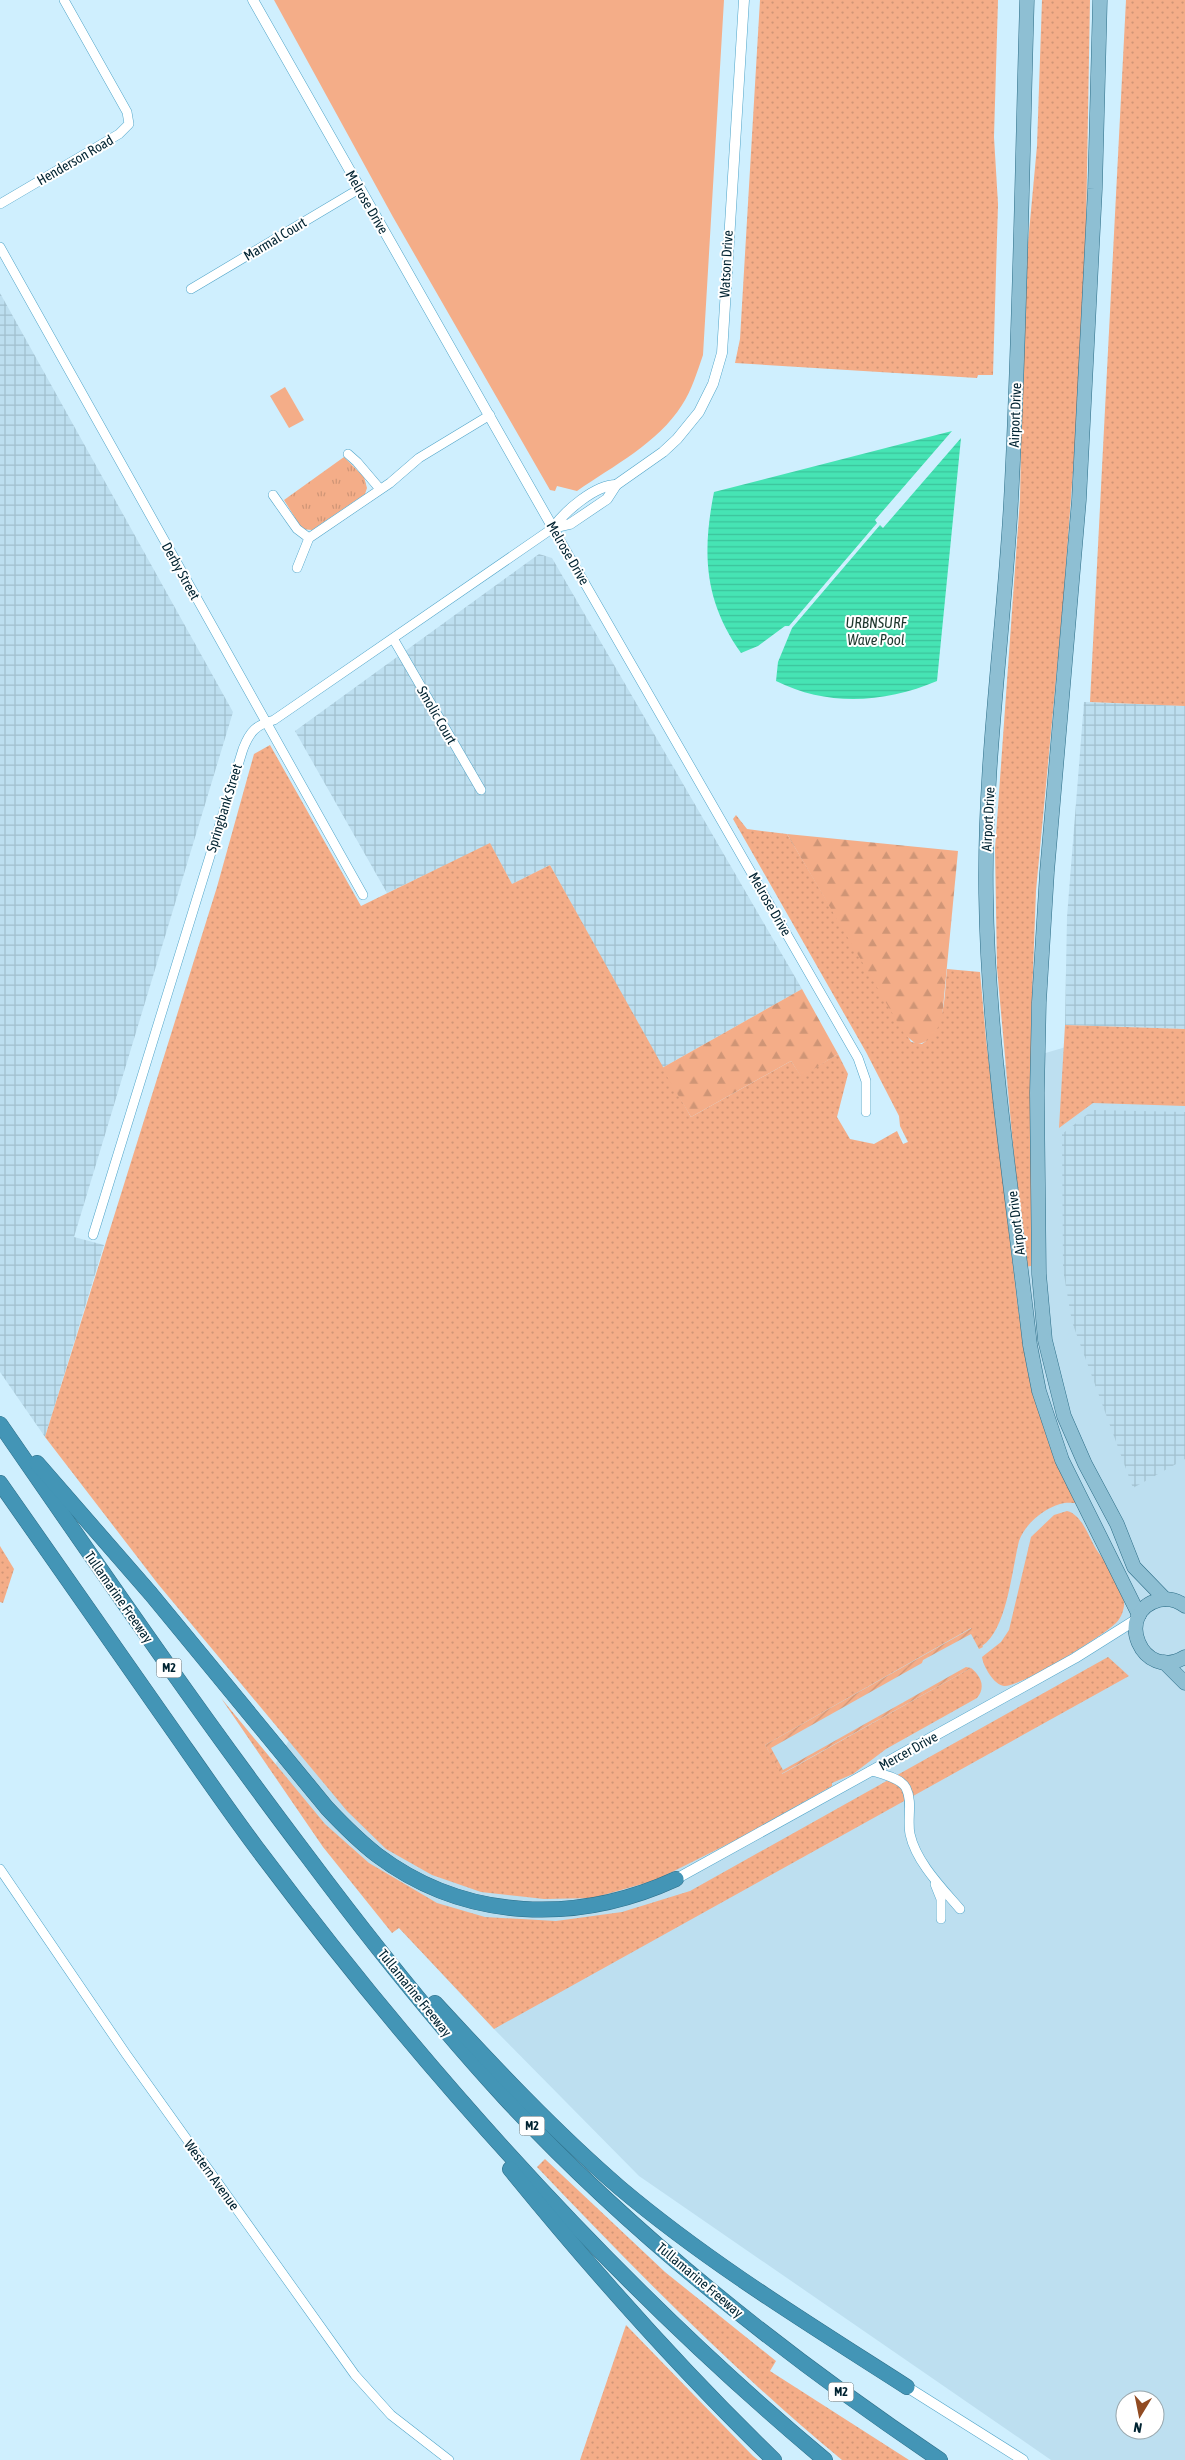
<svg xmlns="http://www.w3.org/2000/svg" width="1185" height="2460" font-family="'Asap Condensed',sans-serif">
<defs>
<pattern id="industrial-grid" width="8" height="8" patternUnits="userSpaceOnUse" patternTransform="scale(1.25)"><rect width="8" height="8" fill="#bddff0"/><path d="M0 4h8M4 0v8" fill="none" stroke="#a1bfce"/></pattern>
<pattern id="grass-dots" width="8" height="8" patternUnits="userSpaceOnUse" patternTransform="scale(1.25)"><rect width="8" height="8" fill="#f4ad88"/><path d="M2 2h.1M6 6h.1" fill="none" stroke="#cf9576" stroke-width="1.8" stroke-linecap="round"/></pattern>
<pattern id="forest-firs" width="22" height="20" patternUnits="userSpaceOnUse" patternTransform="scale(1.25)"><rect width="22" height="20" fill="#f4ad88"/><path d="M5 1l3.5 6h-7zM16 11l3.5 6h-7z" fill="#cf9576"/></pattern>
<pattern id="park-tufts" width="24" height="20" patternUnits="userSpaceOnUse" patternTransform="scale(1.25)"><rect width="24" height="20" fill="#f4ad88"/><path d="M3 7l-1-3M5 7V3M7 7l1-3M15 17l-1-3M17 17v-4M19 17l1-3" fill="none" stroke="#cf9576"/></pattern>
<pattern id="garden-furrows" width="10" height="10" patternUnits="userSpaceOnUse" patternTransform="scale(1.25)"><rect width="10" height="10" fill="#f4ad88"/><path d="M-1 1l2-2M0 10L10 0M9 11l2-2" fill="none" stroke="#cf9576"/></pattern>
<pattern id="water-rules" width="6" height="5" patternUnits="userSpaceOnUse" patternTransform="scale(1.25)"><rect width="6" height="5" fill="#46e4b4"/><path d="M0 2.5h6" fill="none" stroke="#3cc39b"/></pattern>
</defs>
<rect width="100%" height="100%" fill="#cfeffe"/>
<!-- built -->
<path fill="#bddff0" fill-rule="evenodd" d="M1076,1044H1185V2460H1051L639,2176L494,2029L399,1928L275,1765L297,1726L846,1177L922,1134L899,1096ZM1125,2400H1155V2430H1125Z"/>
<!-- industrial -->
<g fill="url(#industrial-grid)">
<path d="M0,293L233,712L74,1237L104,1245L45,1437L0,1372Z"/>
<path d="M539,554L552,558L802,989L662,1068L550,865L512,884L490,844L387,893L295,731Z"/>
<path d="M1084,702L1185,706V1029L1065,1025L1067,917Z"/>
<path d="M1093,1110L1185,1112V1459L1133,1488L1072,1322L1063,1269L1062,1134Z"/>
</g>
<!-- grass -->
<g fill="url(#grass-dots)">
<path d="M760,0H998L994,137L998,204L993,375H978L977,378L735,363L740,339Z"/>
<path d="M1042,0H1090L1086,228L1078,404L1063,605L1036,891L1031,1024V1266L1024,1267L997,968L995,849L1020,499L1024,286L1037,146Z"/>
<path d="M1126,0H1185V706L1090,702Z"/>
<path d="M270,745L361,906L490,843L512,884L550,865L691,1117L791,1061L801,1076L838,1054L848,1074L837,1117L850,1139L874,1144L897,1131L903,1144L908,1142L900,1126L899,1116L866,1052L733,819L736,815L747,829L787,834L911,1042L922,1044C947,1028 944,995 947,969L980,972L986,1039L1018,1308L1028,1373L1048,1441L1076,1503C1072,1503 1066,1502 1060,1504C1043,1509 1025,1524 1019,1541C1012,1569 1007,1630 982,1646L971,1628L765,1745L782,1774L971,1668C981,1676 986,1687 977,1698L886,1749L853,1774L832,1783V1786L736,1840L656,1880L593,1898L544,1899L481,1892L432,1875L386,1849L347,1811L158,1584L45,1437L217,887L254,754Z"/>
<path d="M1065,1025L1185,1029V1106L1093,1103L1059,1128Z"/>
<path d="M1067,1511C1083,1515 1089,1539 1098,1552C1107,1564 1126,1591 1124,1606C1123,1613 1120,1619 1116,1623C1103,1636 1019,1688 1004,1686C994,1685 983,1666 982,1657L1001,1642L1009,1630L1031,1537L1054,1515Z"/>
<path d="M0,1546L14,1569L3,1603L0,1602Z"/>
<path d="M1108,1657L1129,1676L494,2029L399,1928L392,1933L323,1847L221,1698L325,1824L369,1863L437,1903L485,1917L556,1921L622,1912L690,1891Z"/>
<path d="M545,2159L665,2272L776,2361L770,2371L909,2460H842C733,2370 634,2269 537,2167Z"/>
<path d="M626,2325L753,2456L758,2460H580Z"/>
</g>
<!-- forest -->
<g fill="url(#forest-firs)">
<path d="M787,834L958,851L942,1018C938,1029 930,1044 916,1044L905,1035Z"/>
<path d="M802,989L838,1054L801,1077L791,1061L691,1117L662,1068Z"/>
</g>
<!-- park -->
<path fill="url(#park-tufts)" d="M344,457L364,477L367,488L365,494L312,530L302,529L284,500Z"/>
<!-- garden -->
<path fill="url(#garden-furrows)" d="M972,1628L983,1647L979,1649L971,1634L923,1660L922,1663L771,1748L783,1770L966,1667L971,1668L781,1774L765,1745Z"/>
<!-- pitch -->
<g fill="#f4ad88">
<path d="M274,0H724L703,355C697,372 692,390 682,405C658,443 613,466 577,491L557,486L555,491L550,490L393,217Z"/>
<path d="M285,387L304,420L289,428L270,396Z"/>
</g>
<!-- water -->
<g fill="url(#water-rules)">
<path d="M952,431L875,520L877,523L789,626H785L758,646L741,653C704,601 702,553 714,492Z"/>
<path d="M961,438L937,681C885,703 828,707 776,681L778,662L792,628L880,525L883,528Z"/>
</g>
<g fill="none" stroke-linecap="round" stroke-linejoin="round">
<!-- minor casing -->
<g stroke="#4fa4c8" stroke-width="10">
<g id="minor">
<path d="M0,204L119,134L129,124L127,112L64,0"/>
<path d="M0,247L363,895"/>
<path d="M191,289L359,189"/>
<path d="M348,454L357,462L380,489"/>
<path d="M273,495L297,529L309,538"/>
<path d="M297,568L309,538L390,483L419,458L490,415"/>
<path d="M394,640L481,790"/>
<path d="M93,1235L243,749C250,731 256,725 274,720L553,528L858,1058L866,1081V1112"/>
<path d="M872,1771C882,1774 901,1778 906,1788C913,1802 907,1819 910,1834C916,1862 942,1888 960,1909"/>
<path d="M0,1869L126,2054L355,2375L391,2415L449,2460"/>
<path d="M935,1884L941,1899V1919"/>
</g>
</g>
<!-- tertiary casing -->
<g stroke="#4fa4c8" stroke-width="11">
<g id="tertiary">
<path d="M253,0L553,528"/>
<path d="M553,528L570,524L607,499L616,485L663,452L677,439L699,412L713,384L722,353L744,0"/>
<path d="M553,528C565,511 595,485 616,485"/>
<path d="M676,1879L1075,1658L1137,1619"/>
<path d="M907,2387L1023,2460"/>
</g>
</g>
<!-- primary casing -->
<g stroke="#2c6d87" stroke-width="15">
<g id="primary">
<path d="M1027,0C1022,167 1020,334 1011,501C1004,632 984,763 986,894C988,1045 1013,1195 1030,1345L1039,1391L1062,1460L1139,1615"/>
<path d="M1100,0L1095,189L1079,500L1047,872L1039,1002L1037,1093L1039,1274L1045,1340L1064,1416L1085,1464L1117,1524L1134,1567L1165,1599"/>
<path d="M1185,1606C1177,1600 1168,1598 1159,1600C1113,1612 1142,1683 1185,1657"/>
<path d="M1164,1662L1185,1683"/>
</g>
</g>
<!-- motorway casing -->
<g stroke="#2c6d87" stroke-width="16">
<g id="motorway">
<path d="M0,1424C101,1570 201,1716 308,1857C370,1940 435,2022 505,2098C634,2237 784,2355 940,2460"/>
<path d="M37,1463L151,1594L327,1808C343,1825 359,1841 377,1855C466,1922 578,1924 676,1879"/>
<path d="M0,1483C54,1561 109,1638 163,1716C194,1760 224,1804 256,1847C424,2071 610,2280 825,2460"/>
<path d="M435,2003C494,2067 554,2131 620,2188C709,2263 809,2324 907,2387"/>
<path d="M510,2169C593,2271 680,2369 774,2460"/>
</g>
</g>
<!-- minor -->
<use href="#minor" stroke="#fff" stroke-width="9"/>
<!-- tertiary -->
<use href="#tertiary" stroke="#fff" stroke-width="10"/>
<!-- primary -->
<use href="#primary" stroke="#8ebfd3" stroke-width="14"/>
<!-- motorway -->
<use href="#motorway" stroke="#4395b6" stroke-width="15"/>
</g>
<g text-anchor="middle" stroke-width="4" stroke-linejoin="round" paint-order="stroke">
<!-- shield labels -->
<g fill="#fff" stroke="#4c656f" stroke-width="1">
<rect x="156.5" y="1658.5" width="25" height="19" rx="4"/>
<rect x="519.5" y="2116.5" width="25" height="19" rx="4"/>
<rect x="828.5" y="2382.5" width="25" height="19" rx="4"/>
</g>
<g font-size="12" font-weight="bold" fill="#002331">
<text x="169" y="1672">M2</text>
<text x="532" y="2130">M2</text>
<text x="841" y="2396">M2</text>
</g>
<!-- street labels -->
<g font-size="14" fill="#002331" stroke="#fff">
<text transform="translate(75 160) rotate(-30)" y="5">Henderson Road</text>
<text transform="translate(367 202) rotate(60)" y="5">Melrose Drive</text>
<text transform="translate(275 239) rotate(-31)" y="5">Marmal Court</text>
<text transform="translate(726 264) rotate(-87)" y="5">Watson Drive</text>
<text transform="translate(1015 415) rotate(-88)" y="5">Airport Drive</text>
<text transform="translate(568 553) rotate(60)" y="5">Melrose Drive</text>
<text transform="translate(181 571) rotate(61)" y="5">Derby Street</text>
<text transform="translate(437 715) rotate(60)" y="5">Smolic Court</text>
<text transform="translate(224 808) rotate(-73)" y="5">Springbank Street</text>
<text transform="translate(988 819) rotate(-87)" y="5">Airport Drive</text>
<text transform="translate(770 904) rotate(60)" y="5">Melrose Drive</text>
<text transform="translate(1016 1223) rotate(-97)" y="5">Airport Drive</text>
<text transform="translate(119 1597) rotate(55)" y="5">Tullamarine Freeway</text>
<text transform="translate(908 1751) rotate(-29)" y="5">Mercer Drive</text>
<text transform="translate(415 1993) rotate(51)" y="5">Tullamarine Freeway</text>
<text transform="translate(212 2175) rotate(54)" y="5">Western Avenue</text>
<text transform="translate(700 2280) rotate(40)" y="5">Tullamarine Freeway</text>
</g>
<!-- water labels -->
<g font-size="15" font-style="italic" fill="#1e372d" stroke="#fff">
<text x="876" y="628">URBNSURF<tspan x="876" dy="17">Wave Pool</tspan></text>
</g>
</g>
<!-- north arrow -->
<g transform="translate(1140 2415) rotate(190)"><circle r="24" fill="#ffffff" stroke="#99a7ad"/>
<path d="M0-4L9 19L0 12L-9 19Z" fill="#914b22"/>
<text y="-8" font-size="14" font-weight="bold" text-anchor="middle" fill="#002331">N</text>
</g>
</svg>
